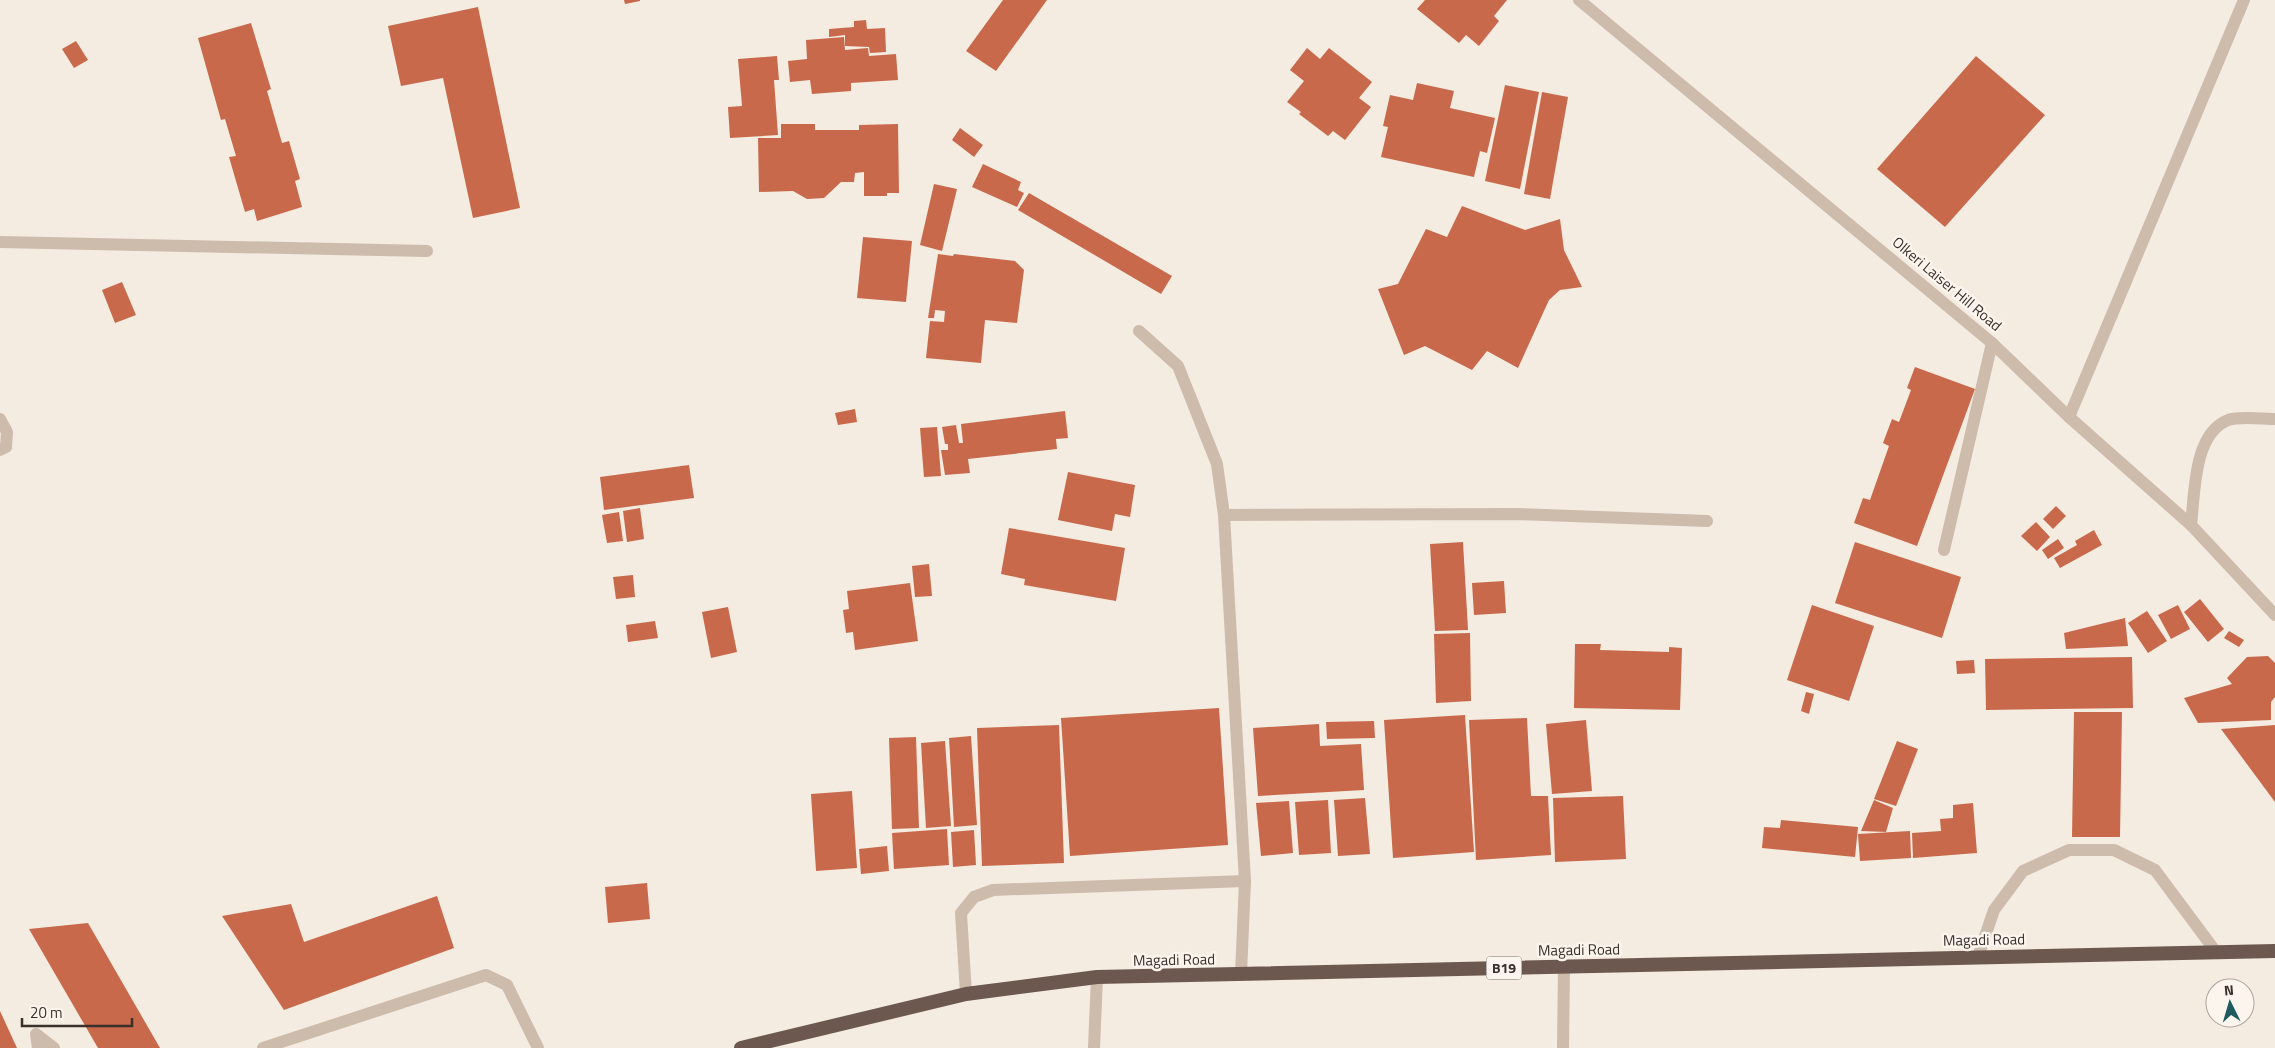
<svg xmlns="http://www.w3.org/2000/svg" width="2275" height="1048" font-family="'Titillium Web',sans-serif">
<rect width="100%" height="100%" fill="#f4ebe1"/>
<!-- building -->
<g fill="#c8694b">
<path d="M624,0H640V1L625,4Z"/>
<path d="M1003,0H1047L996,71L966,51Z"/>
<path d="M1425,0H1507L1494,16L1499,21L1479,46L1466,35L1459,43L1417,9Z"/>
<path d="M478,7L520,208L473,218L443,78L401,86L388,26Z"/>
<path d="M866,20L867,29L885,28L886,52L870,53L869,47L845,46V35L829,37V29L854,27V21Z"/>
<path d="M251,23L271,89L267,91L282,143L289,141L300,179L295,181L302,207L257,221L254,209L245,212L229,157L236,156L225,119L221,120L198,38Z"/>
<path d="M844,37L845,50L868,48L869,56L896,54L898,80L851,83V91L812,94L810,80L790,82L788,61L807,59L806,40Z"/>
<path d="M76,41L88,60L74,68L62,49Z"/>
<path d="M1307,48L1320,59L1329,48L1372,82L1359,98L1371,107L1345,140L1333,131L1328,136L1299,114L1301,112L1287,102L1304,81L1290,70Z"/>
<path d="M777,56L779,80H774L778,135L730,138L728,107L742,106L738,59Z"/>
<path d="M1976,56L2045,115L1945,227L1877,169Z"/>
<path d="M1417,83L1454,91L1450,108L1495,118L1487,153L1480,151L1474,177L1381,157L1388,127L1383,126L1390,95L1413,100Z"/>
<path d="M1505,85L1539,92L1520,189L1485,181Z"/>
<path d="M1542,92L1568,97L1550,199L1524,194Z"/>
<path d="M781,124H815V130H859V125L898,124L899,193H887V196H864V172L855,173L854,182H841L824,198L807,199L793,191L759,192L758,138H781Z"/>
<path d="M960,128L983,145L974,157L952,140Z"/>
<path d="M983,164L1021,182L1018,190L1024,193L1017,207L972,187Z"/>
<path d="M934,184L957,189L942,251L920,245Z"/>
<path d="M1029,193L1172,276L1161,294L1018,210Z"/>
<path d="M1462,206L1525,230L1560,219L1564,250L1582,287L1560,290L1549,300L1518,368L1487,351L1472,370L1425,346L1404,355L1378,289L1398,284L1426,229L1447,237Z"/>
<path d="M863,237L912,241L906,302L857,298Z"/>
<path d="M938,254L953,256L954,254L1015,261L1024,270L1017,323L985,320L981,363L926,358L930,321L944,322L945,311L935,310L934,318H928Z"/>
<path d="M122,282L136,315L115,323L102,290Z"/>
<path d="M1915,367L1975,389L1917,546L1854,523L1863,498L1870,500L1889,446L1883,443L1892,419L1899,422L1911,390L1907,388Z"/>
<path d="M855,409L857,422L838,425L835,413Z"/>
<path d="M1065,411L1068,438L1056,439L1057,449L968,459L970,473L945,475L941,450H948V444H945L942,427L956,425L959,443H963L961,424Z"/>
<path d="M937,427L941,476L924,477L920,428Z"/>
<path d="M689,465L694,498L604,510L600,477Z"/>
<path d="M1068,472L1135,485L1130,517L1115,514L1112,531L1058,520Z"/>
<path d="M2056,506L2066,516L2053,529L2043,519Z"/>
<path d="M640,508L644,539L627,542L623,511Z"/>
<path d="M619,512L623,541L607,543L602,515Z"/>
<path d="M2036,522L2050,537L2037,551L2021,536Z"/>
<path d="M1009,528L1125,548L1116,601L1024,585L1025,579L1001,574Z"/>
<path d="M2094,530L2102,545L2060,568L2054,558L2077,545L2075,541Z"/>
<path d="M2058,539L2064,548L2048,559L2042,550Z"/>
<path d="M1463,542L1468,630L1435,631L1430,544Z"/>
<path d="M1855,542L1961,577L1942,638L1835,603Z"/>
<path d="M929,564L932,596L915,597L912,566Z"/>
<path d="M633,575L635,597L616,599L613,577Z"/>
<path d="M1504,581L1506,613L1474,615L1472,583Z"/>
<path d="M910,583L918,641L855,650L853,632L846,633L843,610L849,609L847,591Z"/>
<path d="M2200,599L2224,629L2208,642L2184,612Z"/>
<path d="M1812,605L1874,626L1849,701L1787,680Z"/>
<path d="M2178,605L2190,629L2171,639L2158,615Z"/>
<path d="M728,607L737,652L711,658L702,612Z"/>
<path d="M2147,611L2167,641L2148,653L2128,623Z"/>
<path d="M2125,618L2128,646L2066,649L2064,633Z"/>
<path d="M655,621L658,638L628,642L626,625Z"/>
<path d="M2229,631L2244,640L2239,647L2224,638Z"/>
<path d="M1470,633L1471,701L1436,703L1434,634Z"/>
<path d="M1575,644H1601L1600,650L1669,652V647L1682,648L1680,710L1574,708Z"/>
<path d="M2268,656L2275,663V697L2271,702V720L2198,723L2184,698L2232,684L2227,678L2247,657Z"/>
<path d="M2132,657L2133,708L1986,710L1985,659Z"/>
<path d="M1974,660L1975,673L1957,674L1956,661Z"/>
<path d="M1806,692L1814,694L1809,714L1801,711Z"/>
<path d="M1219,708L1228,845L1070,856L1061,718Z"/>
<path d="M2074,712H2122L2120,837H2072Z"/>
<path d="M1465,715L1474,852L1393,858L1384,720Z"/>
<path d="M1527,718L1531,796H1548L1551,855L1476,860L1469,720Z"/>
<path d="M1586,720L1592,791L1552,794L1546,724Z"/>
<path d="M1374,721L1375,738L1327,739L1326,722Z"/>
<path d="M1319,724L1320,746L1361,744L1364,790L1258,796L1253,728Z"/>
<path d="M1059,725L1064,863L982,866L977,728Z"/>
<path d="M2275,725V802L2221,729Z"/>
<path d="M971,736L977,825L954,827L949,738Z"/>
<path d="M916,737L919,828L892,829L889,738Z"/>
<path d="M945,741L951,826L926,828L921,743Z"/>
<path d="M1897,741L1918,749L1896,806L1874,799Z"/>
<path d="M852,791L857,868L816,871L811,794Z"/>
<path d="M1623,796L1626,859L1555,862L1553,798Z"/>
<path d="M1365,798L1370,854L1338,856L1334,800Z"/>
<path d="M1328,800L1331,853L1299,855L1295,802Z"/>
<path d="M1874,800L1893,808L1886,832L1861,831Z"/>
<path d="M1289,801L1293,853L1261,856L1256,803Z"/>
<path d="M1973,803L1977,853L1913,858L1912,833L1941,831L1940,819L1953,818V805Z"/>
<path d="M1781,820L1858,827L1855,857L1762,848L1764,827L1780,828Z"/>
<path d="M947,829L949,865L894,869L892,833Z"/>
<path d="M974,830L976,865L953,867L951,832Z"/>
<path d="M1910,831L1911,858L1860,861L1858,834Z"/>
<path d="M887,846L889,871L861,874L859,849Z"/>
<path d="M647,883L650,919L608,923L605,887Z"/>
<path d="M437,896L454,948L284,1010L222,916L291,904L304,942Z"/>
<path d="M88,923L160,1048H98L29,929Z"/>
<path d="M0,1011L17,1048H0Z"/>
</g>
<g fill="none" stroke-linecap="round" stroke-linejoin="round">
<!-- service -->
<g stroke="#cdbbac" stroke-width="12">
<path d="M1944,550L1992,343"/>
<path d="M1978,957L1994,910L2023,871L2069,850H2114L2155,870L2216,952"/>
<path d="M966,994L961,913L974,897L993,890L1245,881"/>
<path d="M38,1048L36,1034L54,1048"/>
<path d="M263,1048L486,975L507,985L538,1048"/>
</g>
<!-- minor -->
<g stroke="#cdbbac" stroke-width="12">
<path d="M1579,0L1992,343L2069,417L2191,525L2275,615"/>
<path d="M0,242L427,251"/>
<path d="M1139,331L1178,366L1217,464L1224,515L1245,881L1241,974"/>
<path d="M2069,417L2244,0"/>
<path d="M0,419L7,432L6,447L0,450"/>
<path d="M1224,515L1516,514L1707,521"/>
<path d="M2191,525C2195,493 2193,434 2228,420C2239,416 2263,419 2275,419"/>
<path d="M1094,1048L1097,977"/>
<path d="M1563,1048L1564,966"/>
</g>
<!-- trunk -->
<path stroke="#6c584f" stroke-width="14" d="M741,1048L966,994L1097,977L2275,951"/>
</g>
<g text-anchor="middle" stroke-width="5" stroke-linejoin="round" paint-order="stroke">
<!-- shield labels -->
<rect fill="#fbf5ee" stroke="#756b66" stroke-width="1" x="1486.5" y="956.5" width="35" height="23" rx="4"/>
<g font-size="14" font-weight="bold" fill="#3b302b">
<text x="1504" y="973">B19</text>
</g>
<!-- street labels -->
<g font-size="15" fill="#3b302b" stroke="#fbf5ee">
<text transform="translate(1947 284) rotate(40)" y="5">Olkeri Laiser Hill Road</text>
<text transform="translate(1984 940) rotate(-1)" y="5">Magadi Road</text>
<text transform="translate(1579 950) rotate(-1)" y="5">Magadi Road</text>
<text transform="translate(1174 960) rotate(-1)" y="5">Magadi Road</text>
</g>
</g>
<!-- north arrow -->
<g transform="translate(2230 1003) rotate(355)"><circle r="24" fill="#fbf5ee" stroke="#aea6a0"/>
<path d="M0-4L9 19L0 12L-9 19Z" fill="#1f5a5e"/>
<text y="-8" font-size="14" font-weight="bold" text-anchor="middle" fill="#3b302b">N</text>
</g>
<!-- scale -->
<path d="M22 1018v8h110v-8" fill="none" stroke="#3b302b" stroke-width="2.5"/>
<text x="30" y="1018" font-size="15" fill="#3b302b" stroke="#fbf5ee" stroke-width="4" paint-order="stroke">20 m</text>
</svg>
